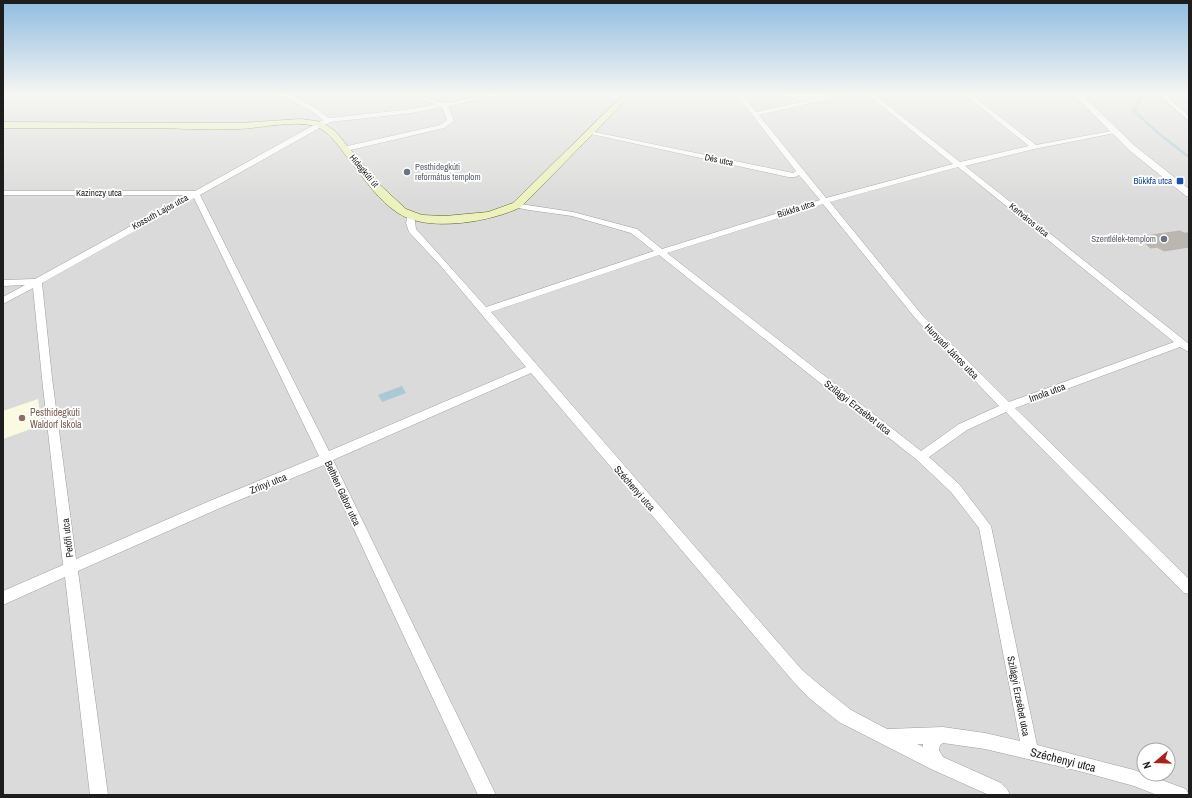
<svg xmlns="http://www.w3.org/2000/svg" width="1192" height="798" font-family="'Archivo Narrow',sans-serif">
<rect width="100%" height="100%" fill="#eceae4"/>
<!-- residential -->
<path fill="#dadada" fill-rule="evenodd" d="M3,93H1189V795H3ZM1144,750H1168V774H1144Z"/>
<!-- education -->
<g fill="#f9fadf">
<path d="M783,93H847L795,105Z"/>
<path d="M38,399L42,425L3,439V411Z"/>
</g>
<!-- water -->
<path fill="#a9c9d5" d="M402,386L406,393L382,402L378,395Z"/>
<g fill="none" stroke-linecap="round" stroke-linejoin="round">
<!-- stream -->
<path stroke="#a9c9d5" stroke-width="2.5" d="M1139,93L1142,95L1133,110L1158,133L1189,157"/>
</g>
<!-- building -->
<path fill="#bcb6b1" stroke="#bcb2a8" d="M1180,231L1184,233H1189V247L1164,251L1157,247L1151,248L1137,237Z"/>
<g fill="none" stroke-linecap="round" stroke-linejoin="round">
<!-- minor casing -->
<g stroke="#9e9e9e" stroke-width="1">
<g id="minor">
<path d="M276,93C290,91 317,109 329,118L412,109L436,104L410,94L409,93C422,93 434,103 445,103C466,102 487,90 507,93L448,106L454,121L444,128L346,151H343V147L440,125L447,120L442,107L412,113L330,122L200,195L329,451L526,367L440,265L409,232L406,223L408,214H414L416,229L486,307L654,251L631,233L572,216L529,210L514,207V203L573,212L637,229L662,249L820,200L799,175L795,177H788L591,134L589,133V131L793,173L796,171L735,93H741L756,112L841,93H850L847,95L759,115L826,198L953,164L866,93H872L960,162L1029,146L963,93H969L1036,145L1117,130L1118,131L1115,133L1034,149L965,166L1189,344V352L1180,347L1015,408L1189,579V594L1184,593L1006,412L967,430L929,457L959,484L991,526L1037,745L1134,770L1186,789L1189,795H1157L1134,786L1083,772L985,749L943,743L940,745L939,750L943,757L1001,783L1007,789L1010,795H989L931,769L839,722L809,698L792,680L531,373L333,460L496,795H478L324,465L220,508L78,571L108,795H90L65,577L3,605V591L63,565L42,378L33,288L3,304V297L25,285L3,286V280L35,279L187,195H3V191H195L323,120L312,111ZM958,167L1174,342L1009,402L922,315L830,202ZM194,198L319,456L212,500L76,559L52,378L42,283ZM823,204L916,319L999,406L959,424L921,451L667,253ZM659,255L917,460L951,492L979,528L1020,741L985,733L943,727L887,729L851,710L821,686L802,670L491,312ZM917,744H923V747Z"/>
<path d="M1157,93H1163L1189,116V121Z"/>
</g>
</g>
<!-- tertiary casing -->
<g stroke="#9e9e9e" stroke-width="1">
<path id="tertiary" d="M1072,93H1080L1135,146L1189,189V197L1186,196L1129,150Z"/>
</g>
<!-- secondary casing -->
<g stroke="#596512" stroke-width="1">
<path id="secondary" d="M625,93H633L521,207C491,222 427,233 398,213C379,201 365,180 351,162C341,150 330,131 315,126C293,120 262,128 239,129C213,130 187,129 161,128C108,128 56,128 3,128V122L239,123L300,119L317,121L325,124L336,132L379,184L406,209L422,215L445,216L488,212L513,203Z"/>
</g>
<!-- minor -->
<use href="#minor" fill="#fff" fill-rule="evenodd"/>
<!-- tertiary -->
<use href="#tertiary" fill="#fff" fill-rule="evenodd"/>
<!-- secondary -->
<use href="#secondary" fill="#ecf1bd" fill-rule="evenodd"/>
</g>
<!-- sky -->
<linearGradient id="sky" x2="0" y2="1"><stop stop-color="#8fbce0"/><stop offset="0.46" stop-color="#f6f6f3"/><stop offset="1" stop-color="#f6f6f3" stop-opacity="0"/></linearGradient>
<rect width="1192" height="204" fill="url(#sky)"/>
<!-- markers -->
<g fill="#6b7280" stroke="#fff" stroke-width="1.5">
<circle cx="407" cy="172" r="4"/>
<circle cx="1164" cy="239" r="4"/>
</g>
<rect fill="#1a4fb4" stroke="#fff" stroke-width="1.5" x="1176" y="177" width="8" height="8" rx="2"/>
<circle fill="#8d6e63" stroke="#fff" stroke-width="1.5" cx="22" cy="418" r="4"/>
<g text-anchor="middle" stroke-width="3.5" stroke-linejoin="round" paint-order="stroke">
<!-- far-street labels -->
<g font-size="9" fill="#1d1d1d" stroke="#fff">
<text transform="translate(719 160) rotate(12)" y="3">Dés utca</text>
<text transform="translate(364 171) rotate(50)" y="3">Hidegkúti út</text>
<text x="99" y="196">Kazinczy utca</text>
<text transform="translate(796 209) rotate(-18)" y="3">Bükkfa utca</text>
<text transform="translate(160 212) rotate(-29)" y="3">Kossuth Lajos utca</text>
<text transform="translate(1029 220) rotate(39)" y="3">Kertváros utca</text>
</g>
<!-- far-worship labels -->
<g font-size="9" fill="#5b616d" stroke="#fff" text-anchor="start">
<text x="415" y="170">Pesthidegkúti<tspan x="415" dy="10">református templom</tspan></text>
<text x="1156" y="242" text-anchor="end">Szentlélek-templom</text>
</g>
<!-- far-transit labels -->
<g font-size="9" fill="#164399" stroke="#fff" text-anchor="end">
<text x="1172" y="184">Bükkfa utca</text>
</g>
<!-- street labels -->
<g font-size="10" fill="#1d1d1d" stroke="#fff">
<text transform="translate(952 351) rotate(46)" y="4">Hunyadi János utca</text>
<text transform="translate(1047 392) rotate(-20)" y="4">Imola utca</text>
<text transform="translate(858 407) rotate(38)" y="4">Szilágyi Erzsébet utca</text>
<text transform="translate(268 483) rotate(-22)" y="4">Zrínyi utca</text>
<text transform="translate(635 488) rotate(49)" y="4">Széchenyi utca</text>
<text transform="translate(343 493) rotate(65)" y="4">Bethlen Gábor utca</text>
<text transform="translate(67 538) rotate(-97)" y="4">Petőfi utca</text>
<text transform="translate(1019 696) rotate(79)" y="4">Szilágyi Erzsébet utca</text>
</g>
<!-- education labels -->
<g font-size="10" fill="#785e54" stroke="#fff" text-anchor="start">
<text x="30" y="416">Pesthidegkúti<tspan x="30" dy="12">Waldorf Iskola</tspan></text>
</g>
<!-- near-street labels -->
<g font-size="12" fill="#1d1d1d" stroke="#fff">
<text transform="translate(1063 760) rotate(14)" y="4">Széchenyi utca</text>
</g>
</g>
<!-- border -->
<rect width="1192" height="798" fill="none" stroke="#1d1d1d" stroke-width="8"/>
<!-- north arrow -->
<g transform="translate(1156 762) rotate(251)"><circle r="19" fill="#ffffff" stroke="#a5a5a5"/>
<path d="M0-3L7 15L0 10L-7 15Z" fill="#b01e19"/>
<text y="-6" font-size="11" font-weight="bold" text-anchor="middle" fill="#1d1d1d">N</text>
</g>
</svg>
